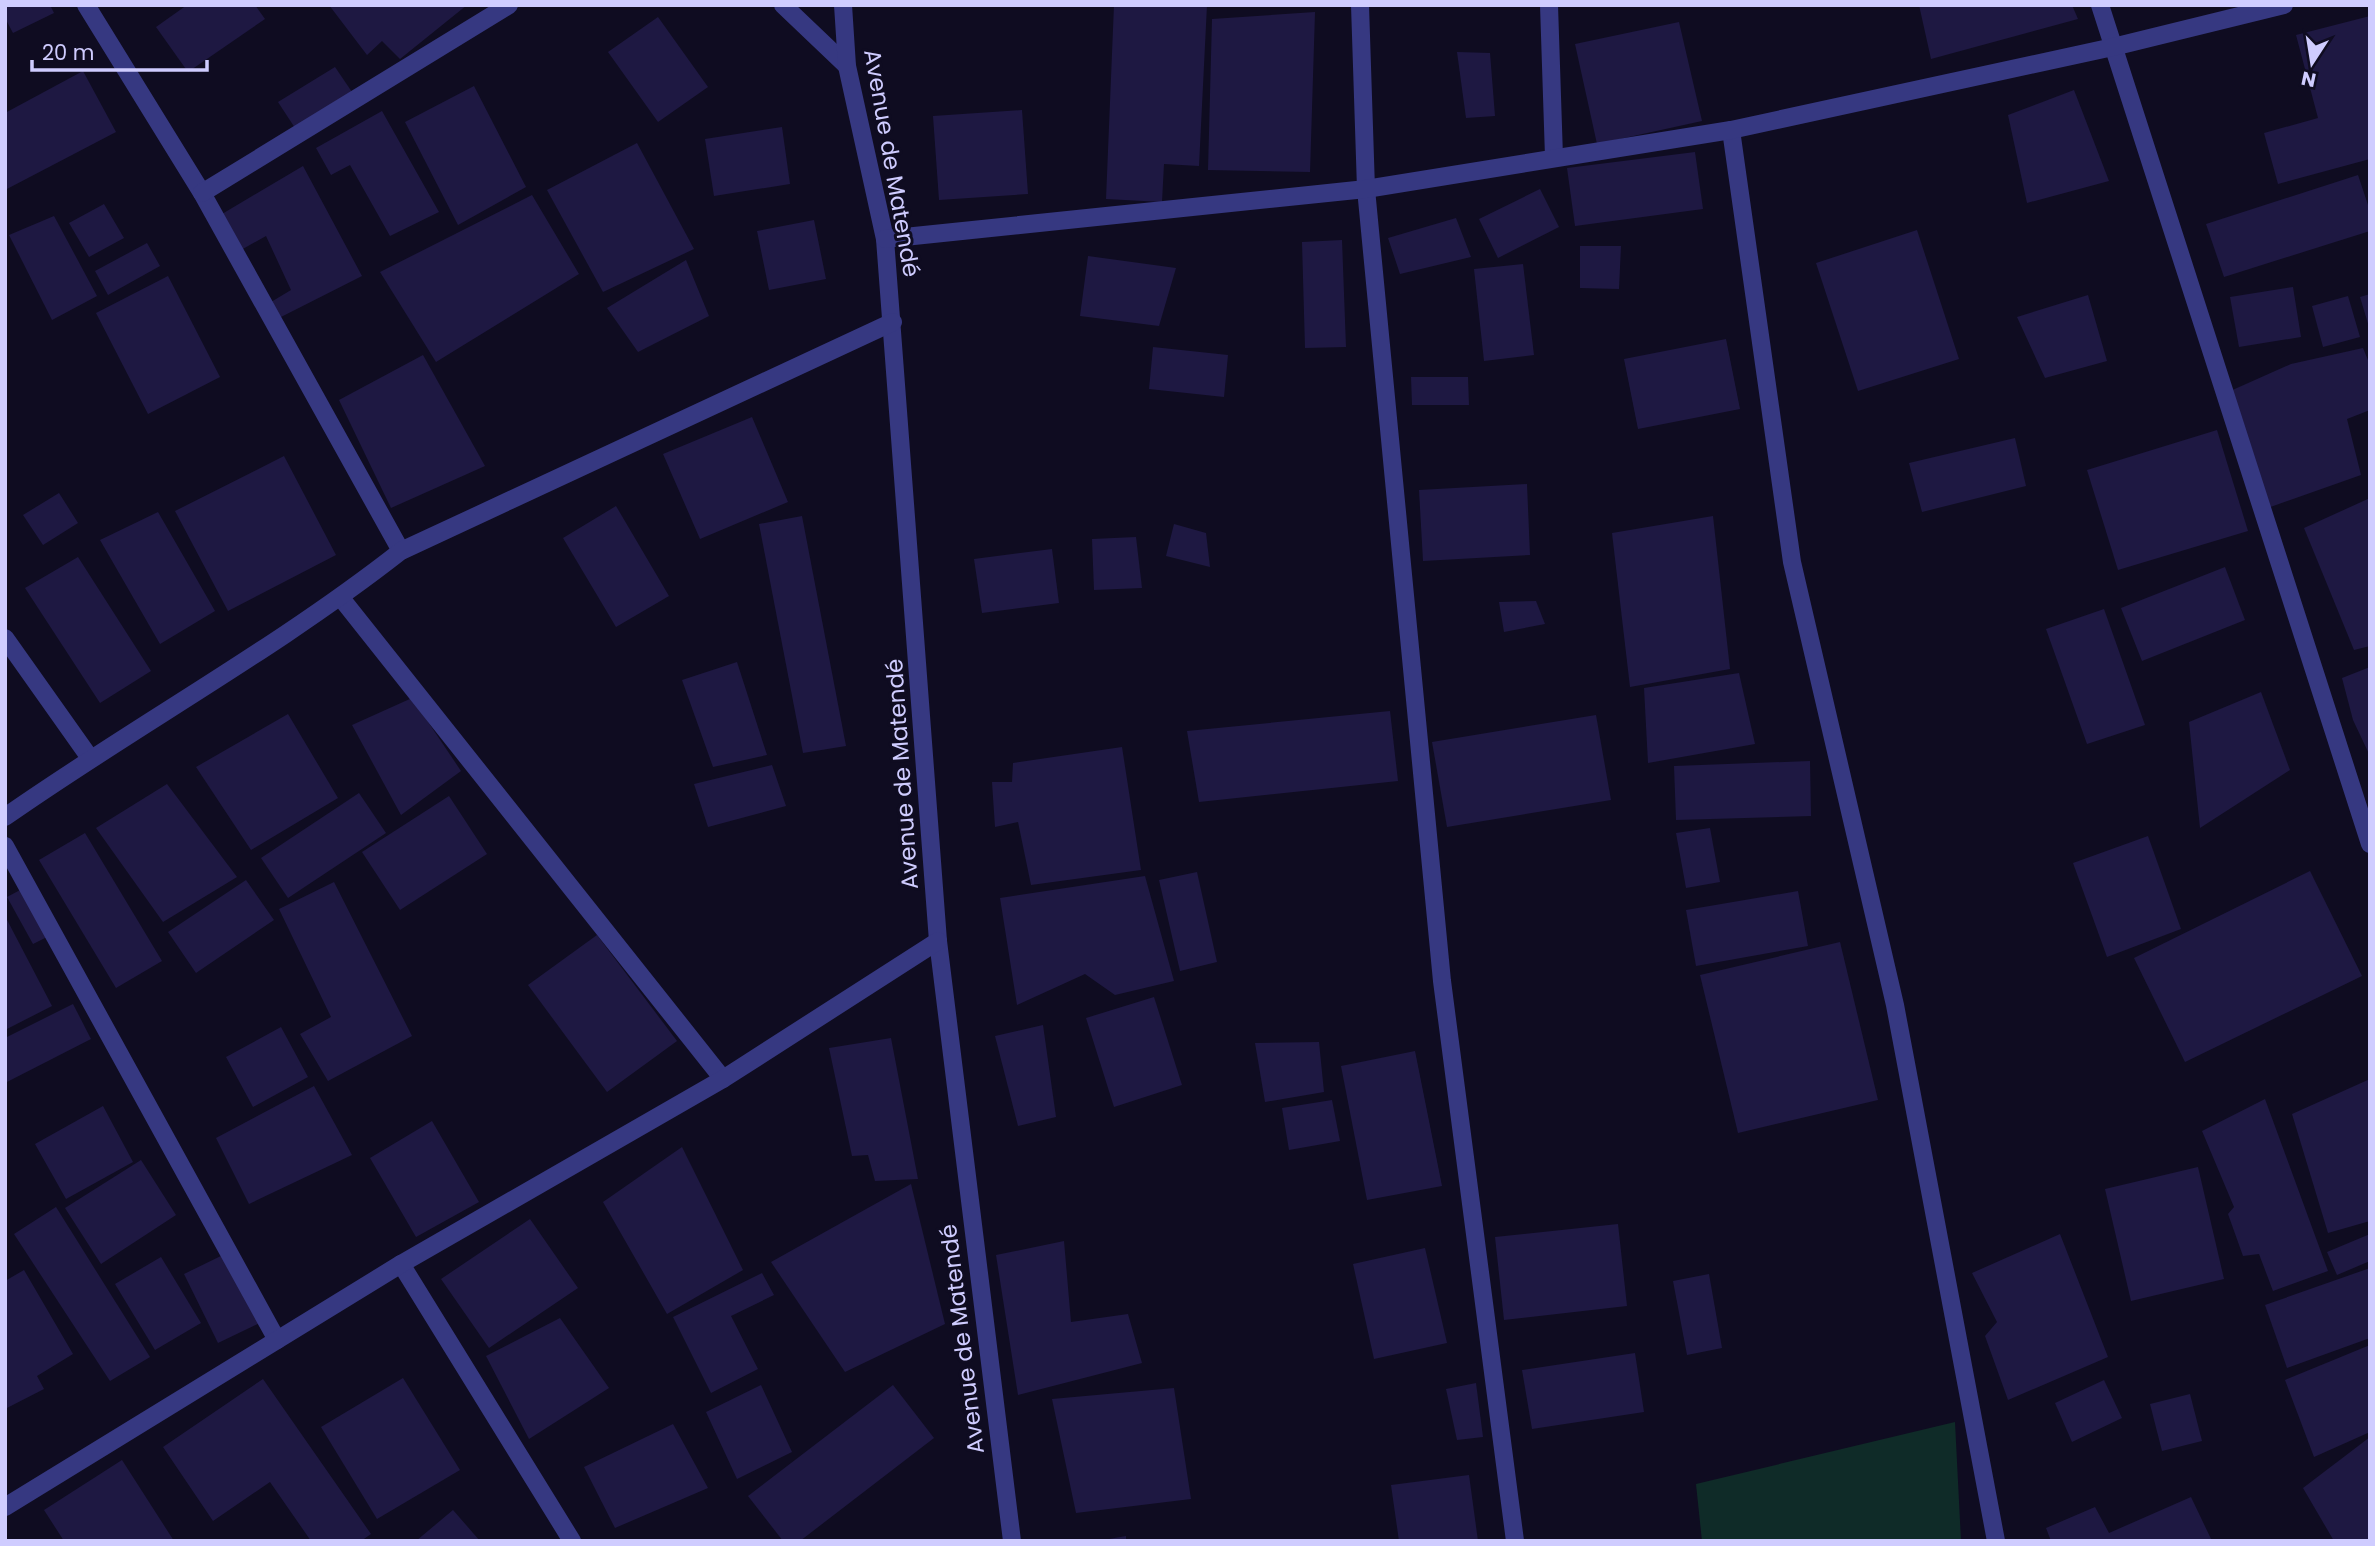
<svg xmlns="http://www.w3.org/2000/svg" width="2375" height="1546" font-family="Poppins,sans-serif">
<rect width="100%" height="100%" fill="#0f0c21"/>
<!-- grass -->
<path fill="#0f2b28" d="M1955,1422L1961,1541H1702L1696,1484Z"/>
<!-- building -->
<g fill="#1e1842">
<path d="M5,5H50L54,13L13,33L5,18Z"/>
<path d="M187,5H255L265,19L188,72L156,27Z"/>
<path d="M329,5H467L400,59L382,41L367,55Z"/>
<path d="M1114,5H1207L1199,166L1164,164L1162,202L1106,199Z"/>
<path d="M1919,5H2072L2078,19L1931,59Z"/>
<path d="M1315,12L1310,172L1208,170L1212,19Z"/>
<path d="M2370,16V159L2278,184L2264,133L2318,118L2296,35Z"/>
<path d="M658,17L708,87L658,122L608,52Z"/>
<path d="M1679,22L1702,121L1597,144L1575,44Z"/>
<path d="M1457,52L1490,53L1495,116L1466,118Z"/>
<path d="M335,67L352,92L295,128L278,102Z"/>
<path d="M83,71L116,132L5,190V113Z"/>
<path d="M474,86L526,187L458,225L405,122Z"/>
<path d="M2074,90L2109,181L2027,203L2008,115Z"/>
<path d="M1022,110L1028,194L939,200L933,116Z"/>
<path d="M382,111L439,212L390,236L350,165L331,175L316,148Z"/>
<path d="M782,127L790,184L714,196L705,139Z"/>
<path d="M637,143L694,249L603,292L547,190Z"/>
<path d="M1695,152L1703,209L1575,226L1567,168Z"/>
<path d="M303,166L362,276L281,317L271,302L291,290L266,236L241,250L222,214Z"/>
<path d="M2358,175L2370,211V231L2224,277L2206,224Z"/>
<path d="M1540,189L1559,227L1498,258L1479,219Z"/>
<path d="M532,195L579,274L436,362L380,272Z"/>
<path d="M104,204L124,238L89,257L69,223Z"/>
<path d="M54,216L97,296L52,320L9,235Z"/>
<path d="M1456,218L1471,257L1400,274L1388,238Z"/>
<path d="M814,220L826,279L769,290L757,231Z"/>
<path d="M1917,230L1959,359L1858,391L1816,263Z"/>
<path d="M1342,240L1346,347L1305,348L1302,242Z"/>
<path d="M147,243L160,266L108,295L95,271Z"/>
<path d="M1580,246H1621L1619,289L1580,288Z"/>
<path d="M1088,256L1176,268L1159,326L1080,316Z"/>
<path d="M686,260L709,316L638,352L607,308Z"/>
<path d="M1523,264L1534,355L1484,361L1474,269Z"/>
<path d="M168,276L220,377L148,414L96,313Z"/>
<path d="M2293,287L2301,337L2239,347L2230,297Z"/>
<path d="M2370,294V327H2369L2360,297Z"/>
<path d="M2088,295L2107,361L2045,378L2017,317Z"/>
<path d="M2348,296L2360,337L2323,347L2312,306Z"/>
<path d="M1726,339L1740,409L1638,429L1624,359Z"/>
<path d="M1153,347L1228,355L1224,397L1149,389Z"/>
<path d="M2363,348L2370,365V410L2347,419L2361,475L2262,510L2228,392L2291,364Z"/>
<path d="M423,355L485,466L391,508L339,400Z"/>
<path d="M1411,377H1468L1469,405H1412Z"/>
<path d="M752,417L788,502L700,539L663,454Z"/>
<path d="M2217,430L2248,531L2118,570L2087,470Z"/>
<path d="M2015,438L2026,486L1922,512L1909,463Z"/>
<path d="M284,456L336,555L228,611L175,511Z"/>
<path d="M1527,484L1530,555L1423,561L1419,490Z"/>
<path d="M59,493L78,523L43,545L23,515Z"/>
<path d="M2370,498V646L2354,650L2304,528Z"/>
<path d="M616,506L669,596L616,627L563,538Z"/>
<path d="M158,512L215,611L160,644L100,540Z"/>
<path d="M802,516L846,746L803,753L759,524Z"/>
<path d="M1713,516L1730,669L1630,687L1612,533Z"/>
<path d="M1174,524L1206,533L1210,567L1166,556Z"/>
<path d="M1136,537L1142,588L1094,590L1092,539Z"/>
<path d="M1052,549L1059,603L982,613L974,559Z"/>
<path d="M78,557L151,671L100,703L25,588Z"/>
<path d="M2225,567L2245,620L2142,661L2121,608Z"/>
<path d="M1536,601L1545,624L1504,632L1499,602Z"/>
<path d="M2104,609L2145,725L2087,744L2046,629Z"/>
<path d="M737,662L767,755L713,767L682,680Z"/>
<path d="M2370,667V756L2353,720L2342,678Z"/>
<path d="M1739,673L1755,744L1648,763L1644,688Z"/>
<path d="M2261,692L2290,770L2200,828L2189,722Z"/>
<path d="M412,698L461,771L401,815L352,725Z"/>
<path d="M1390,711L1398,781L1199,802L1187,731Z"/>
<path d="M288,714L338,798L251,850L196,767Z"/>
<path d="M1596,715L1611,800L1447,827L1432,742Z"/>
<path d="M1122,747L1141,870L1031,885L1018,822L995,827L992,782H1012L1013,763Z"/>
<path d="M1810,761L1811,816L1676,820L1674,766Z"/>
<path d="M772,765L786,806L708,827L694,784Z"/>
<path d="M167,784L237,877L163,922L96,828Z"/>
<path d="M359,793L386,833L288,898L261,858Z"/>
<path d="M449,796L487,854L400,910L362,852Z"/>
<path d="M1710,828L1720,882L1686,888L1676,833Z"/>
<path d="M85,833L162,961L116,988L39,860Z"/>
<path d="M2148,836L2181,929L2107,957L2073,863Z"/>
<path d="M2310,871L2362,976L2185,1062L2134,958Z"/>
<path d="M1197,872L1217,962L1180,971L1159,880Z"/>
<path d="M1145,876L1174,981L1115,995L1085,974L1017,1005L1000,898Z"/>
<path d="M246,880L274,920L196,973L168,932Z"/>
<path d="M334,882L412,1036L328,1081L300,1034L331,1017L279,909Z"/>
<path d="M22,889L47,937L33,944L7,897Z"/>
<path d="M1798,891L1808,946L1696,966L1686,910Z"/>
<path d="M5,916L52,1006L5,1030Z"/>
<path d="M597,935L677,1041L607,1092L528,985Z"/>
<path d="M1840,942L1878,1100L1738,1133L1700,975Z"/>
<path d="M1154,997L1182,1085L1114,1107L1086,1018Z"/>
<path d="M73,1004L91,1039L5,1083V1038Z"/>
<path d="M1043,1025L1056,1117L1018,1126L995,1036Z"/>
<path d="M281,1027L308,1077L253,1107L226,1057Z"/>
<path d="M891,1038L918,1179L875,1181L868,1155L852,1156L829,1048Z"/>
<path d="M1319,1042L1324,1092L1265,1102L1255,1043Z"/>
<path d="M1415,1051L1442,1186L1367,1200L1341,1066Z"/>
<path d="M2370,1079V1221L2328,1233L2292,1114Z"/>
<path d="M314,1086L352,1155L249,1204L216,1138Z"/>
<path d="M2265,1099L2328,1271L2273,1291L2259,1254L2243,1256L2228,1214L2234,1207L2202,1131Z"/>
<path d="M1332,1100L1340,1141L1289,1150L1282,1108Z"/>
<path d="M103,1106L133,1162L66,1199L35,1144Z"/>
<path d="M432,1121L479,1202L416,1237L370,1158Z"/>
<path d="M682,1147L743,1270L667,1314L603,1202Z"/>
<path d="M141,1160L176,1215L101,1264L65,1208Z"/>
<path d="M2198,1167L2224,1279L2131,1301L2105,1189Z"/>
<path d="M911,1184L945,1324L845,1372L771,1262Z"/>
<path d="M56,1207L150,1357L110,1381L14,1234Z"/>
<path d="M530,1219L578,1288L489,1348L441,1279Z"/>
<path d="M1618,1224L1627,1306L1504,1320L1495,1237Z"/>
<path d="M2060,1234L2108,1357L2008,1400L1985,1336L1997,1322L1972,1273Z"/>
<path d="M2370,1234V1261L2337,1275L2327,1252Z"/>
<path d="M1064,1241L1071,1322L1128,1314L1142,1363L1018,1395L996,1255Z"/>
<path d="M1425,1248L1447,1343L1374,1359L1353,1264Z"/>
<path d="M227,1253L262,1322L218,1343L184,1274Z"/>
<path d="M161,1257L201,1323L155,1350L115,1284Z"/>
<path d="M2370,1268V1338L2287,1368L2265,1305Z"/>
<path d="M24,1270L73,1354L37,1376L44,1389L5,1409V1281Z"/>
<path d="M762,1273L774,1295L731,1316L758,1369L711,1393L673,1317Z"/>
<path d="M1709,1274L1722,1348L1687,1355L1673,1281Z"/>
<path d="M560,1318L609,1388L529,1439L486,1356Z"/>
<path d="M2370,1345V1432L2314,1457L2285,1380Z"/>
<path d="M1635,1353L1644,1412L1532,1429L1522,1370Z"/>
<path d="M403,1378L460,1470L377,1519L321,1427Z"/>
<path d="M263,1379L371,1534L361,1541H311L270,1482L213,1521L163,1447Z"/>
<path d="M2104,1380L2122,1418L2072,1442L2055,1403Z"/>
<path d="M1476,1383L1483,1437L1457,1440L1446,1389Z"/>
<path d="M761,1385L792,1452L737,1479L706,1412Z"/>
<path d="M893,1385L934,1438L800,1541H783L748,1496Z"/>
<path d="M1174,1388L1191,1499L1076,1513L1052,1399Z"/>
<path d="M2190,1394L2202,1441L2162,1451L2150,1404Z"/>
<path d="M673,1424L708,1488L615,1528L584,1467Z"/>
<path d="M2370,1437V1541H2334L2303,1488Z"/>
<path d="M122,1460L174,1541H64L44,1510Z"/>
<path d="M1469,1475L1478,1541H1399L1391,1485Z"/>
<path d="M2191,1497L2212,1541H2051L2046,1528L2095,1507L2109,1533Z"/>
<path d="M453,1510L480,1541H416Z"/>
<path d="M1126,1536V1541H1109V1539Z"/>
</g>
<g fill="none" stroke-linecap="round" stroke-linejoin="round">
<!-- minor -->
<g stroke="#363881" stroke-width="18">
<path d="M86,5L202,193L401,551"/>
<path d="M783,5L847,66"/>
<path d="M843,5L847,66L885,239L938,941L1012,1541"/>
<path d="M1360,5L1366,189L1442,981L1515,1541"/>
<path d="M1549,5L1554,157"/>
<path d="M2100,5L2370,844"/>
<path d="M1731,130L1792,562L1895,1005L1996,1541"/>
<path d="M202,193L509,5"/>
<path d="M885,239L1366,189L1731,130L2113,47L2284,5"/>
<path d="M341,598L723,1079"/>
<path d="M5,638L90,758"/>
<path d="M5,817C135,726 276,649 401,551L893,322"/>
<path d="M5,846L277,1340"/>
<path d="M401,1264L572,1541"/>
<path d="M5,1507L401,1264L723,1079L938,941"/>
</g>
</g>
<g text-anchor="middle" stroke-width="6" stroke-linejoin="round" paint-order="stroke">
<!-- street labels -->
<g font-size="23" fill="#cfccff" stroke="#0f0c21">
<text transform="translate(892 163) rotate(80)" y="8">Avenue de Matendé</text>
<text transform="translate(902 774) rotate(-94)" y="8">Avenue de Matendé</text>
<text transform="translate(962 1339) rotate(-97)" y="8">Avenue de Matendé</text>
</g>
</g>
<!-- border -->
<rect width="2375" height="1546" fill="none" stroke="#cfccff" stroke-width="14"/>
<!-- north arrow -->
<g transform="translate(2312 63) rotate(192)" stroke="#0f0c21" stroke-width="5" paint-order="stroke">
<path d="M0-5L12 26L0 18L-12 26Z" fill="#cfccff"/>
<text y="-10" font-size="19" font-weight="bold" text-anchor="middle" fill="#cfccff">N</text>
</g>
<!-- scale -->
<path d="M32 60v10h175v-10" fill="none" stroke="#cfccff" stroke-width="3.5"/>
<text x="42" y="60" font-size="21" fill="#cfccff" stroke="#0f0c21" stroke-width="5" paint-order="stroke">20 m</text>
</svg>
